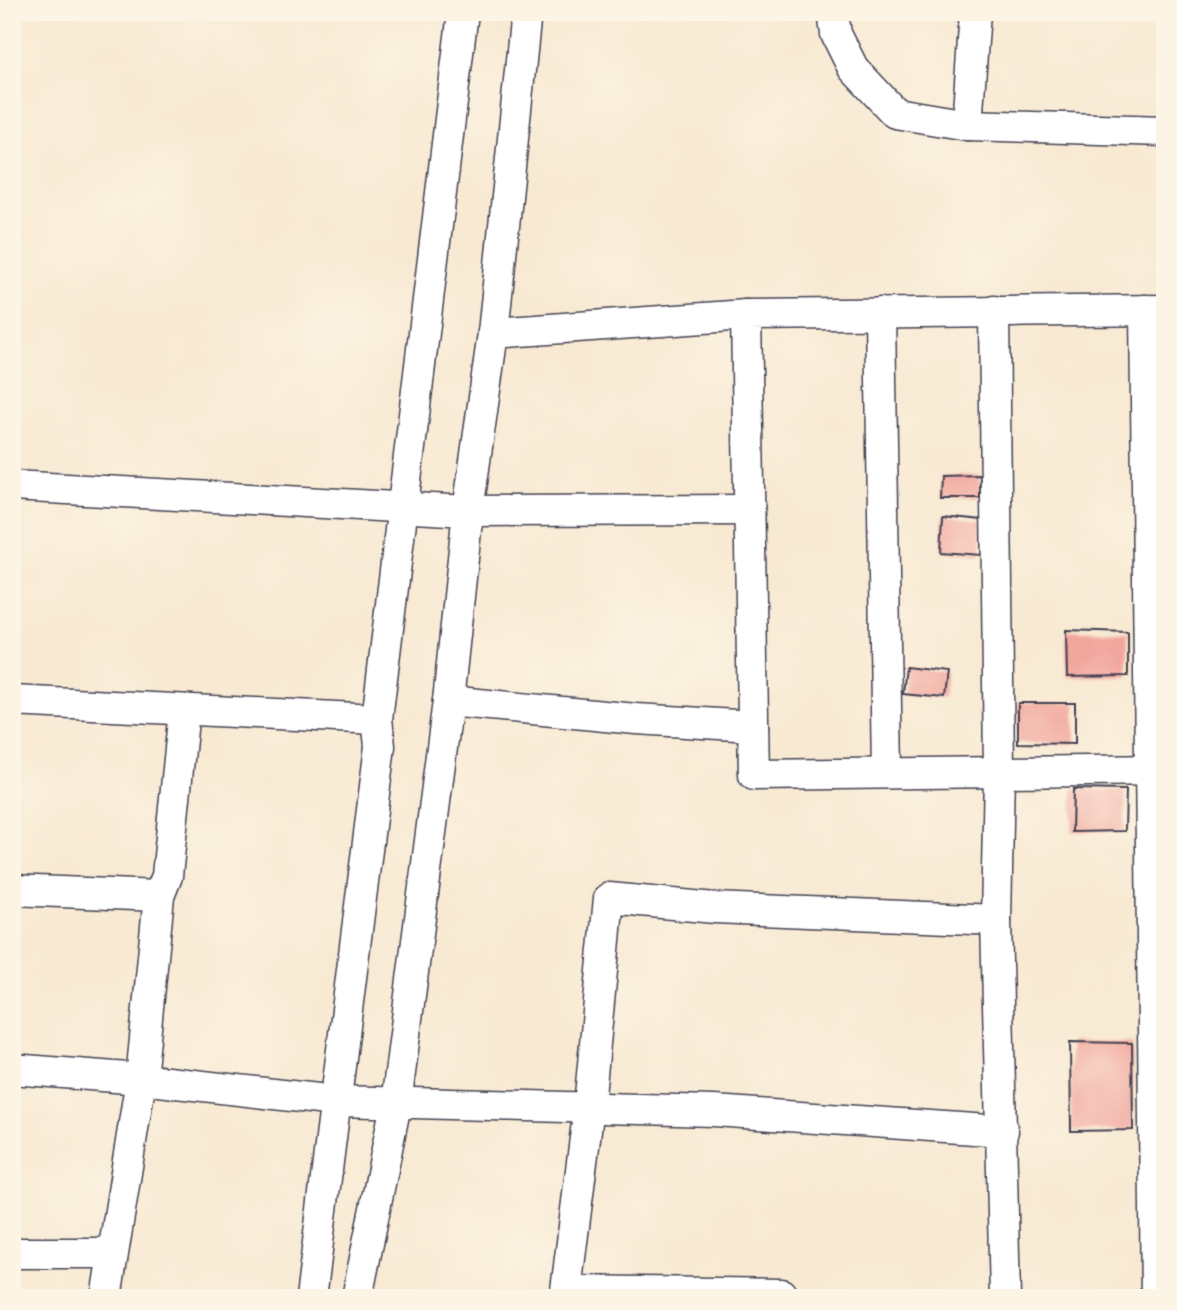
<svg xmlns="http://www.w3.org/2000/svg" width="1177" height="1310" font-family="Dekko,sans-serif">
<rect width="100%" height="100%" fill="#fcf5e5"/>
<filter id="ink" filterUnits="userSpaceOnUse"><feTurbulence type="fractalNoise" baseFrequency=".0143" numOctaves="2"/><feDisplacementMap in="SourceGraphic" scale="14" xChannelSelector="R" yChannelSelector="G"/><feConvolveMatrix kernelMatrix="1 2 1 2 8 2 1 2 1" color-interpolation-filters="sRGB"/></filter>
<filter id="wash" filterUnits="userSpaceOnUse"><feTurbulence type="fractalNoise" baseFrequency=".00686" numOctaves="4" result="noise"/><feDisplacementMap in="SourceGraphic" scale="28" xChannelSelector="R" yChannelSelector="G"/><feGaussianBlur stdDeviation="1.57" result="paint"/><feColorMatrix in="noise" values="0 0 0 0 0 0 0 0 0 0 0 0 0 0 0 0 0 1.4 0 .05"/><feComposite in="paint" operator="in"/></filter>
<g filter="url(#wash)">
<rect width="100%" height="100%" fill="#f8e9d2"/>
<g id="blocks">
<!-- building -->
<g fill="#f2a79e">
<path d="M980,475V498H940L941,476Z"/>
<path d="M943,516L982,520L981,555L941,552Z"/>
<path d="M1066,630L1128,632V676L1067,677Z"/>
<path d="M906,667L947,672L944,698L903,694Z"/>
<path d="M1018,703H1075V744L1018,743Z"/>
<path d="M1073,789L1126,790L1125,831L1072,832Z"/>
<path d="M1070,1042L1132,1043L1133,1130L1071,1131Z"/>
</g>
</g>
</g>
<g filter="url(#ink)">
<use href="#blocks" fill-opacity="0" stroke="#424052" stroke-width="2"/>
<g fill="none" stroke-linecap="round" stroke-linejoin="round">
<!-- minor casing -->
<g stroke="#424052" stroke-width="33">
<g id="minor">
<path d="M833,12L836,34L853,68L895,113L967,125L1165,131"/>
<path d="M967,125L975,12"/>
<path d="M1145,310L1156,1298"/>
<path d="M1165,310L746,315L754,775L1165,770"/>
<path d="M994,311L999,772L996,920L1005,1298"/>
<path d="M880,313L887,773"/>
<path d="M493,333L746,315"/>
<path d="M12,486L468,511L749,510"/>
<path d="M12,701L377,719"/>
<path d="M448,701L636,719L753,726"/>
<path d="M12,890L159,896"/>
<path d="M12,1069L141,1079L336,1101L714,1111L1003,1131"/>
<path d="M12,1253H111"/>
<path d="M566,1291L781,1294"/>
<path d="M106,1298L141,1079L159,896L167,876L184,710"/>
<path d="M311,1298L380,746L377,719L463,12"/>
<path d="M357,1298L396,1104L448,701L468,511L493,333L526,12"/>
<path d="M565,1298L589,1106L609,898L715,908L996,920"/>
</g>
</g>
<!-- minor -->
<use href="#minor" stroke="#fff" stroke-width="30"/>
</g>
</g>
<!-- margin -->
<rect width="1177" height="1310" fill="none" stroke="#fcf5e5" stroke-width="42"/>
</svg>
